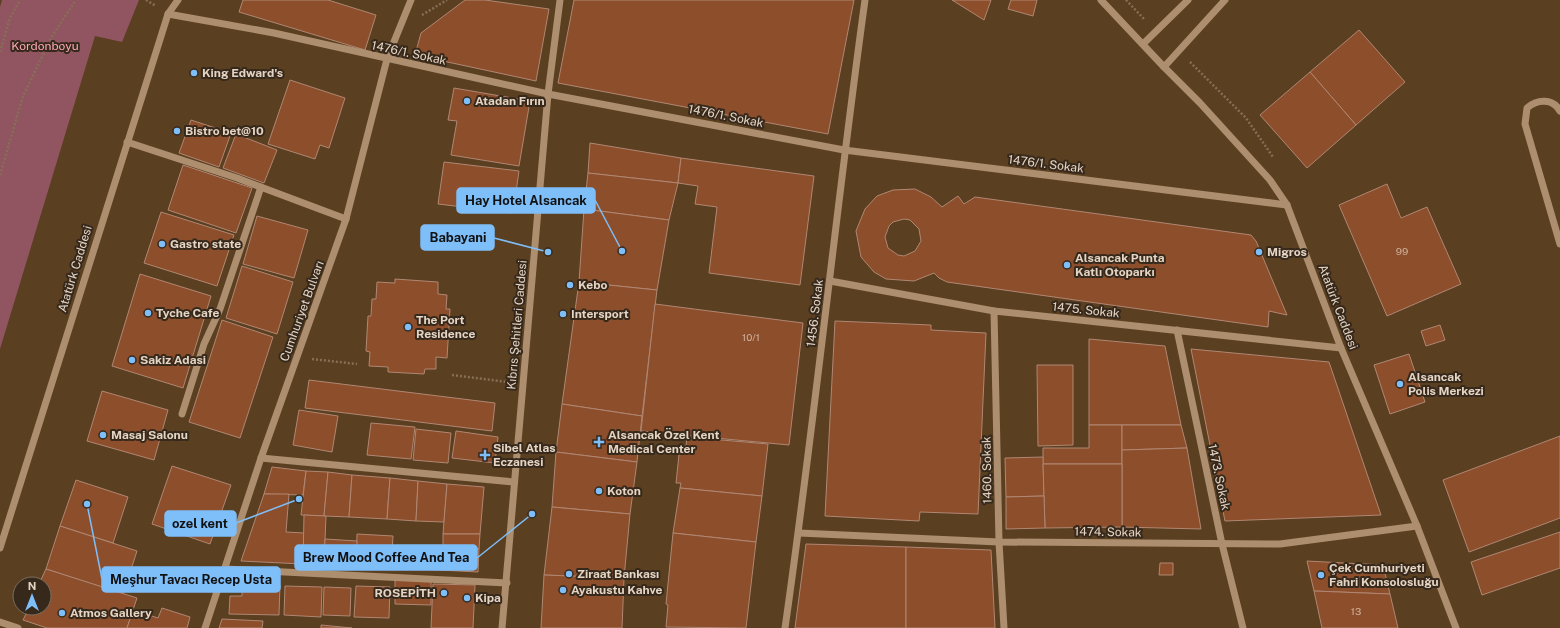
<svg xmlns="http://www.w3.org/2000/svg" width="1560" height="628" font-family="'Public Sans',sans-serif">
<rect width="100%" height="100%" fill="#5a3f21"/>
<!-- green -->
<path fill="#915561" d="M2,0H139L122,42L95,36L0,349V7Z"/>
<!-- building -->
<g fill="#8d4e2b" stroke="#b08773" fill-rule="evenodd">
<path d="M243,0H328L376,15L365,50L239,12Z"/>
<path d="M465,0H485L549,9L536,81L415,55L421,33Z"/>
<path d="M574,0H854L828,134L558,83Z"/>
<path d="M952,0H991L984,20Z"/>
<path d="M1011,0H1037L1033,16L1008,9Z"/>
<path d="M1359,30L1405,82L1356,125L1310,72Z"/>
<path d="M1310,72L1356,125L1307,168L1260,115Z"/>
<path d="M290,80L345,98L329,148L320,145L315,159L268,144Z"/>
<path d="M454,88L530,101L519,166L451,155L457,121L448,120Z"/>
<path d="M191,120L231,133L219,167L179,153Z"/>
<path d="M236,134L277,150L264,183L223,168Z"/>
<path d="M590,143L681,158L678,183L588,173Z"/>
<path d="M681,158L814,176L800,285L709,273L717,207L695,204L698,186L678,183Z"/>
<path d="M444,162L519,171L513,213L438,204Z"/>
<path d="M183,165L252,188L236,233L168,210Z"/>
<path d="M588,173L678,183L669,220L584,209Z"/>
<path d="M1387,184L1401,218L1427,207L1461,284L1387,316L1339,205Z"/>
<path d="M915,189L931,197L942,207L958,196L964,204L975,197L1251,235L1256,241L1287,315L1269,311L1268,327L947,282L939,278L934,273L914,281L886,279L874,272L861,257L856,231L865,209L877,196L893,190ZM904,219L910,220L919,229L921,241L915,251L904,256L898,255L888,248L885,237L889,226L893,222Z"/>
<path d="M584,209L669,220L657,290L579,282Z"/>
<path d="M161,212L234,235L217,286L144,263Z"/>
<path d="M257,216L308,230L294,278L243,264Z"/>
<path d="M242,266L293,282L277,334L226,318Z"/>
<path d="M140,274L211,296L183,388L112,366Z"/>
<path d="M395,279L438,282V294L447,295L446,309H450L447,358L436,357V369H425L424,374L388,372V367L369,366L370,352L366,351L368,316H371L372,299H376L377,282L395,283Z"/>
<path d="M579,282L657,290L642,416L562,404Z"/>
<path d="M655,304L803,323L789,445L641,431Z"/>
<path d="M222,320L273,337L240,438L189,422Z"/>
<path d="M835,321L931,325V330L986,333L978,514L920,512L919,521L825,516Z"/>
<path d="M1440,325L1445,340L1426,346L1421,331Z"/>
<path d="M1089,339L1165,346L1181,425H1089Z"/>
<path d="M1191,349L1329,362L1381,515L1225,521Z"/>
<path d="M1409,354L1425,402L1390,414L1374,365Z"/>
<path d="M1037,365H1073V445L1038,446Z"/>
<path d="M309,380L495,403L492,431L305,408Z"/>
<path d="M102,391L168,410L154,460L87,441Z"/>
<path d="M562,404L642,416L637,462L556,452Z"/>
<path d="M299,410L338,416L332,452L293,445Z"/>
<path d="M371,423L415,427L411,459L367,455Z"/>
<path d="M1089,425H1122V464H1043V448H1089Z"/>
<path d="M1122,425H1181L1187,448L1122,450Z"/>
<path d="M416,429L451,433L448,463L413,460Z"/>
<path d="M456,431L498,437L495,463L452,458Z"/>
<path d="M1560,436V518L1469,552L1443,480Z"/>
<path d="M687,437L768,444L762,496L680,488L681,483H676L680,445L686,446Z"/>
<path d="M1187,448L1201,529L1122,527V450Z"/>
<path d="M556,452L637,462L630,514L552,507Z"/>
<path d="M1043,457L1044,496L1006,497L1005,458Z"/>
<path d="M1043,464H1122V527L1045,528Z"/>
<path d="M172,466L231,485L210,544L152,524Z"/>
<path d="M272,467L306,471L303,495L264,494Z"/>
<path d="M306,471L328,472L324,516L301,515Z"/>
<path d="M328,472L352,475L349,517L324,516Z"/>
<path d="M352,475L390,478L387,519L349,517Z"/>
<path d="M390,478L418,481L416,521L387,519Z"/>
<path d="M76,480L128,497L113,543L60,526Z"/>
<path d="M418,481L447,484L444,522L416,521Z"/>
<path d="M447,484L484,487L480,534H443Z"/>
<path d="M680,488L762,496L756,542L673,533Z"/>
<path d="M264,494H289L286,532L304,533L303,564L241,561Z"/>
<path d="M1044,496L1045,528L1006,529V497Z"/>
<path d="M552,507L630,514L624,578L544,575Z"/>
<path d="M304,515L326,516L324,565L303,564Z"/>
<path d="M60,526L137,551L123,594L46,569Z"/>
<path d="M1560,532V568L1482,595L1471,562Z"/>
<path d="M673,533L756,542L746,628L666,627L668,605L666,604Z"/>
<path d="M357,534L393,536L391,568L356,566Z"/>
<path d="M443,534H480L479,549L443,548Z"/>
<path d="M325,539L357,541L356,566L324,565Z"/>
<path d="M806,544L906,547V628H795Z"/>
<path d="M906,547L991,550L995,628H906Z"/>
<path d="M421,548L479,549L478,572L420,569Z"/>
<path d="M1307,561L1383,565L1390,594L1314,591Z"/>
<path d="M1160,563H1173V575H1159Z"/>
<path d="M46,569L137,598L127,628H47L23,620L29,608H44V584H39Z"/>
<path d="M544,575L624,578L622,628H541Z"/>
<path d="M395,580L431,581V605L395,604Z"/>
<path d="M242,584L280,585L279,615L229,614L230,596H242Z"/>
<path d="M433,584L475,585L473,628H431Z"/>
<path d="M285,586L322,587L321,617L284,615Z"/>
<path d="M356,586L390,587L389,618L354,617Z"/>
<path d="M324,587L351,588L350,616L323,615Z"/>
<path d="M1314,591L1390,594L1398,628H1322Z"/>
<path d="M162,608L190,617L187,628H127L133,610L158,618Z"/>
<path d="M222,619L263,621L262,628H219Z"/>
<path d="M321,625L352,628H321Z"/>
</g>
<g fill="none" stroke-linecap="round" stroke-linejoin="round">
<!-- path -->
<g stroke="#866f55" stroke-width="2.5" stroke-dasharray="2 2" stroke-linecap="butt">
<path d="M146,0L156,6"/>
<path d="M1126,0L1145,20"/>
<path d="M422,15L447,0"/>
<path d="M0,52L10,18L20,0"/>
<path d="M1190,62L1246,118L1273,157"/>
<path d="M0,175L23,96L52,36L76,0"/>
<path d="M312,359L357,364"/>
<path d="M452,375L508,382"/>
</g>
<!-- minor -->
<g stroke="#ad8e6e" stroke-width="7">
<path d="M1101,0L1164,67L1200,103L1270,180L1287,205L1341,348L1417,526L1456,628"/>
<path d="M168,14L274,33L548,94L844,150L1287,205"/>
<path d="M1143,44L1188,0"/>
<path d="M1164,67L1225,0"/>
<path d="M1560,111C1553,98 1537,99 1527,108L1525,124L1560,244"/>
<path d="M127,142L237,178L346,219"/>
<path d="M830,281L994,311L1341,348"/>
<path d="M994,311L999,542L1004,628"/>
<path d="M1177,330L1222,544L1243,628"/>
<path d="M182,414L204,344L220,309L261,187"/>
<path d="M261,458L514,482"/>
<path d="M799,533L999,542L1280,544L1417,526"/>
<path d="M0,548L168,14L178,0"/>
<path d="M225,569L507,583"/>
<path d="M0,622L18,628"/>
<path d="M205,628L261,458L346,219L387,59L411,0"/>
<path d="M502,628L548,94L560,0"/>
<path d="M785,628C815,419 836,209 865,0"/>
</g>
</g>
<!-- markers -->
<g fill="#7ebef9" stroke="#36291c" stroke-width="1.5">
<circle cx="194" cy="73" r="4"/>
<circle cx="467" cy="101" r="4"/>
<circle cx="177" cy="131" r="4"/>
<circle cx="162" cy="244" r="4"/>
<circle cx="1259" cy="252" r="4"/>
<circle cx="1067" cy="265" r="4"/>
<circle cx="570" cy="285" r="4"/>
<circle cx="148" cy="313" r="4"/>
<circle cx="563" cy="314" r="4"/>
<circle cx="408" cy="327" r="4"/>
<circle cx="132" cy="360" r="4"/>
<circle cx="1400" cy="384" r="4"/>
<circle cx="103" cy="435" r="4"/>
<path d="M597 436h4v4h4v4h-4v4h-4v-4h-4v-4h4z"/>
<path d="M483 449h4v4h4v4h-4v4h-4v-4h-4v-4h4z"/>
<circle cx="599" cy="491" r="4"/>
<circle cx="569" cy="574" r="4"/>
<circle cx="1321" cy="575" r="4"/>
<circle cx="563" cy="590" r="4"/>
<circle cx="444" cy="593" r="4"/>
<circle cx="467" cy="598" r="4"/>
<circle cx="62" cy="613" r="4"/>
</g>
<g text-anchor="middle" stroke-width="4" stroke-linejoin="round" paint-order="stroke">
<!-- number labels -->
<g font-size="10" fill="#cfb39e">
<text x="1402" y="255">99</text>
<text x="751" y="341">10/1</text>
<text x="1356" y="615">13</text>
</g>
<!-- park labels -->
<g font-size="12" fill="#fca6b5" stroke="#36291c">
<text x="45" y="50">Kordonboyu</text>
</g>
<!-- street labels -->
<g font-size="12" fill="#e5d5c4" stroke="#36291c">
<text transform="translate(409 53) rotate(12)" y="4">1476/1. Sokak</text>
<text transform="translate(726 116) rotate(11)" y="4">1476/1. Sokak</text>
<text transform="translate(1046 164) rotate(7)" y="4">1476/1. Sokak</text>
<text transform="translate(75 269) rotate(-73)" y="4">Atatürk Caddesi</text>
<text transform="translate(1338 307) rotate(69)" y="4">Atatürk Caddesi</text>
<text transform="translate(1086 310) rotate(6)" y="4">1475. Sokak</text>
<text transform="translate(302 311) rotate(-70)" y="4">Cumhuriyet Bulvarı</text>
<text transform="translate(815 313) rotate(-83)" y="4">1456. Sokak</text>
<text transform="translate(517 325) rotate(-85)" y="4">Kıbrıs Şehitleri Caddesi</text>
<text transform="translate(987 470) rotate(-91)" y="4">1460. Sokak</text>
<text transform="translate(1219 477) rotate(78)" y="4">1473. Sokak</text>
<text transform="translate(1108 532) rotate(1)" y="4">1474. Sokak</text>
</g>
<!-- poi labels -->
<g font-size="12" font-weight="bold" fill="#e5d5c4" stroke="#36291c" text-anchor="start">
<text x="202" y="77">King Edward's</text>
<text x="475" y="105">Atadan Fırın</text>
<text x="185" y="135">Bistro bet@10</text>
<text x="170" y="248">Gastro state</text>
<text x="1267" y="256">Migros</text>
<text x="1075" y="262">Alsancak Punta<tspan x="1075" dy="14">Katlı Otoparkı</tspan></text>
<text x="578" y="289">Kebo</text>
<text x="156" y="317">Tyche Cafe</text>
<text x="571" y="318">Intersport</text>
<text x="416" y="324">The Port<tspan x="416" dy="14">Residence</tspan></text>
<text x="140" y="364">Sakiz Adasi</text>
<text x="1408" y="381">Alsancak<tspan x="1408" dy="14">Polis Merkezi</tspan></text>
<text x="111" y="439">Masaj Salonu</text>
<text x="608" y="439">Alsancak Özel Kent<tspan x="608" dy="14">Medical Center</tspan></text>
<text x="493" y="452">Sibel Atlas<tspan x="493" dy="14">Eczanesi</tspan></text>
<text x="607" y="495">Koton</text>
<text x="1329" y="572">Çek Cumhuriyeti<tspan x="1329" dy="14">Fahri Konsolosluğu</tspan></text>
<text x="577" y="578">Ziraat Bankası</text>
<text x="571" y="594">Ayakustu Kahve</text>
<text x="436" y="597" text-anchor="end">ROSEPİTH</text>
<text x="475" y="602">Kipa</text>
<text x="70" y="617">Atmos Gallery</text>
</g>
</g>
<!-- callouts -->
<path fill="none" stroke="#7ebef9" stroke-width="1.5" d="M622 251L595 200M548 252L494 238M299 499L236 523M532 514L477 558M87 504L102 579"/>
<g fill="#7ebef9" stroke="#36291c" stroke-width="1.5">
<circle cx="622" cy="251" r="4"/>
<circle cx="548" cy="252" r="4"/>
<circle cx="299" cy="499" r="4"/>
<circle cx="532" cy="514" r="4"/>
<circle cx="87" cy="504" r="4"/>
</g>
<g fill="#7ebef9" stroke="#7ebef9" stroke-width="1.5">
<rect x="457" y="188" width="138" height="25" rx="4"/>
<rect x="421" y="225" width="73" height="25" rx="4"/>
<rect x="165" y="511" width="71" height="25" rx="4"/>
<rect x="295" y="545" width="182" height="25" rx="4"/>
<rect x="102" y="567" width="178" height="25" rx="4"/>
</g>
<g font-size="13" text-anchor="middle" font-weight="bold" fill="#111">
<text x="526" y="205">Hay Hotel Alsancak</text>
<text x="458" y="242">Babayani</text>
<text x="200" y="528">ozel kent</text>
<text x="386" y="562">Brew Mood Coffee And Tea</text>
<text x="191" y="584">Meşhur Tavacı Recep Usta</text>
</g>
<!-- north arrow -->
<g transform="translate(32 596)"><circle r="19" fill="#36291c" stroke="#7c6e5f"/>
<path d="M0-3L7 15L0 10L-7 15Z" fill="#7ebef9"/>
<text y="-6" font-size="11" font-weight="bold" text-anchor="middle" fill="#e5d5c4">N</text>
</g>
</svg>
